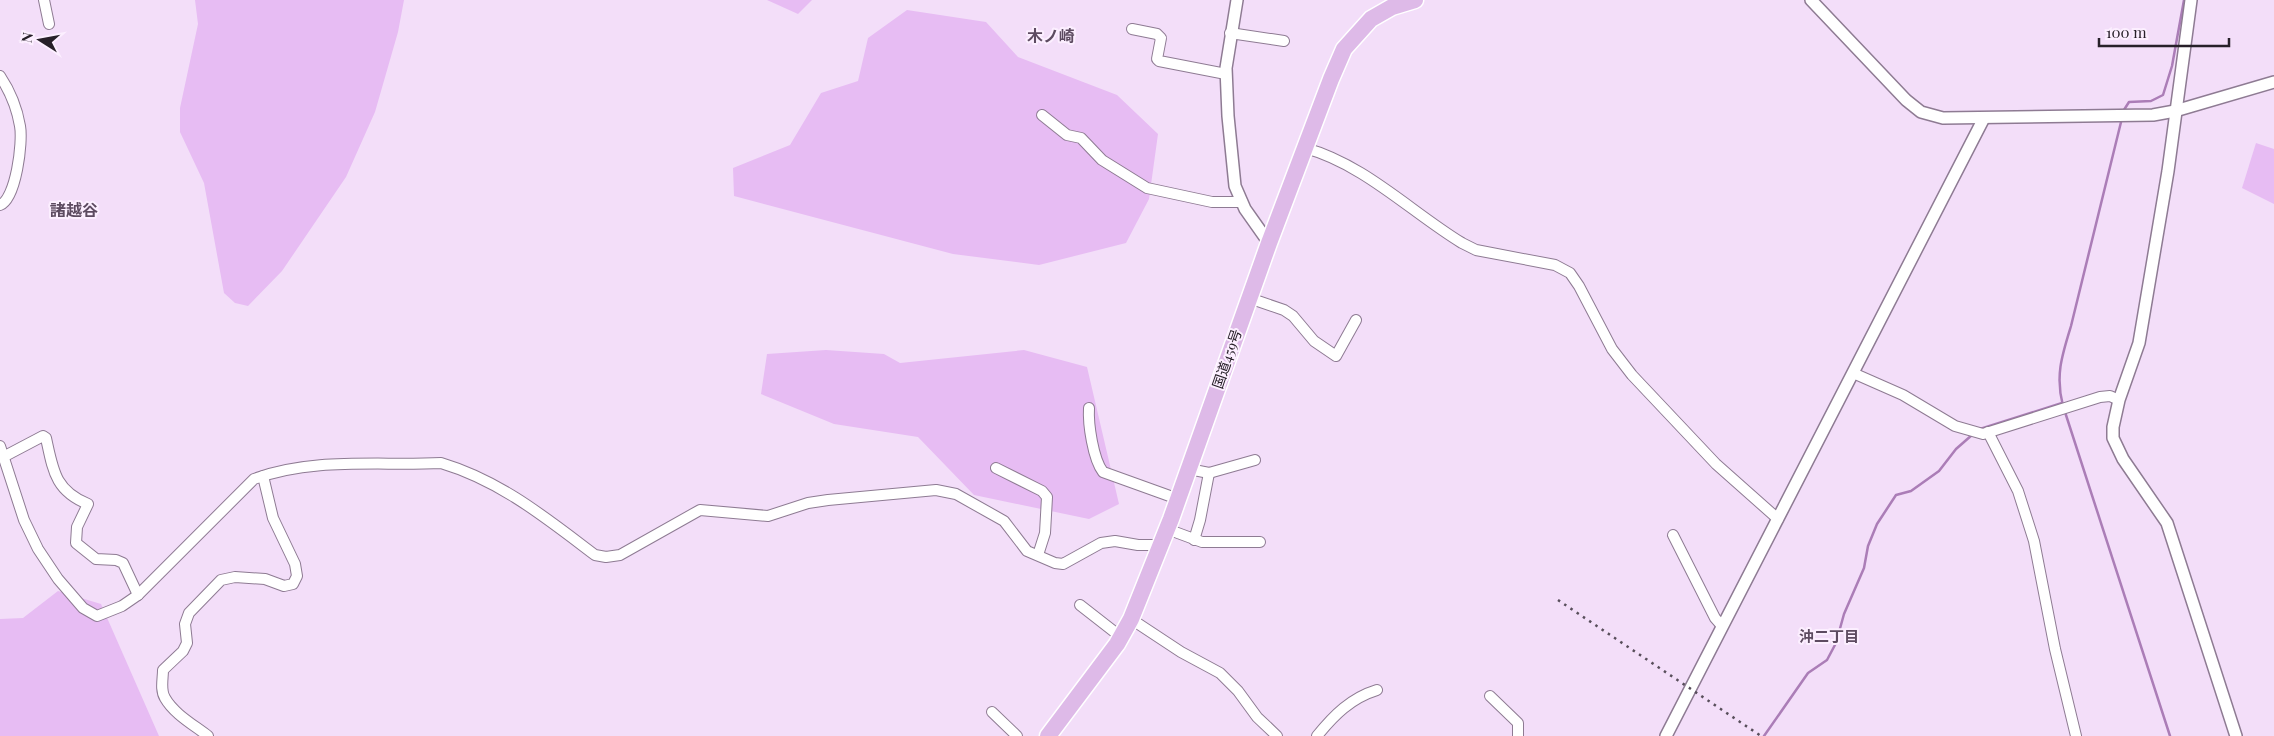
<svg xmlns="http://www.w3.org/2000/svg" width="2274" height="736" font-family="'Playfair Display','Noto Sans JP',serif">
<rect width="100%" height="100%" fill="#f3def9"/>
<!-- green -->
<g fill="#e7bcf3">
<path d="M195,0H404L398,32L375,112L346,177L282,271L248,306L235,303L224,293L204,183L180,132V108L198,24Z"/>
<path d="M767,0H812L798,14Z"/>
<path d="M907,10L986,22L1018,57L1117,95L1158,134L1149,199L1126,243L1039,265L953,254L734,196L733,168L790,145L821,93L858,81L868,38Z"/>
<path d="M2256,143L2274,149V204L2242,188Z"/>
<path d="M826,350L884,354L900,363L1024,350L1087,367L1119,504L1089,519L974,495L918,437L834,424L761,394L767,354Z"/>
<path d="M58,591L101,604L159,736H0V619L23,618Z"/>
</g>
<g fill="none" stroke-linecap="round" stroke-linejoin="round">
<!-- stream -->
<g stroke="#ab7db7" stroke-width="2.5">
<path d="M2122,113L2129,102L2151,101L2163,95L2172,66L2184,0"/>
<path d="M2063,406C2055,376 2062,355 2071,326L2122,118"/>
<path d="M2065,412L2170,736"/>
<path d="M1980,429L2062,403"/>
<path d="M1764,736L1808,673L1827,660L1836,643L1844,614L1864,568L1868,546L1877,524L1896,495L1911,491L1939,471L1956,449L1972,435"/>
</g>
<!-- minor casing -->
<g stroke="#8e7b93" stroke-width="12">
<g id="minor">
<path d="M44,0L49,24"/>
<path d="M1132,29L1157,34L1161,38L1157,59L1159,61L1226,74"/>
<path d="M1230,33L1284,41"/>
<path d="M0,76C10,91 17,108 20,126C23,142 16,199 0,205"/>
<path d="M1042,115L1067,135L1081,138L1102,160L1147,188L1212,202H1242"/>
<path d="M1305,148C1364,164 1411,212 1462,243L1476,250L1555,265L1570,273L1579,286L1612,349L1632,375L1716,464L1778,519"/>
<path d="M1249,298L1284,310L1293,316L1314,341L1336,356L1356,320"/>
<path d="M1853,373L1903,395L1955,426L1983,434L2100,397L2110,396L2119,400"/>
<path d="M1089,408C1088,424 1093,459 1103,472L1178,499"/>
<path d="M1988,432L2018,491L2034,541L2055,649L2076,736"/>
<path d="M0,446L24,520L38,549L58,579L83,608L97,616L122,606L138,595L254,479C313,457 379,466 441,463C501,481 546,518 595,555L606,557L620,555L700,510L768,516L808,503L828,500L936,490L956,494L1004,521L1027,551L1055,563L1063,564L1101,543L1115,541L1138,545H1161"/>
<path d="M5,456L43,436L46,438C53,470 55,491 88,504L77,527L76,543L96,559L116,560L123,563L138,595"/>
<path d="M996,468L1042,491L1047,497L1045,533L1038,555"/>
<path d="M1189,469L1209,473L1255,460"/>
<path d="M1167,529L1202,542H1260"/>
<path d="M1673,535L1715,618L1722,626"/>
<path d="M1194,540L1200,520L1209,473"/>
<path d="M1080,605L1121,637"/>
<path d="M1131,619L1181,652L1220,673L1238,691L1257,717L1277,736"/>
<path d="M1490,696L1518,723V736"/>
<path d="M992,712L1017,736"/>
<path d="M208,736C194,725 174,714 165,698C160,690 163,679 163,670L183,651L187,643L185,624L189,613L221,580L235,577L265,579L284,586L293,584L297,576L295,564L273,518L263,476"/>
<path d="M1317,736C1334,715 1351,698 1377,690"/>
</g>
</g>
<!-- tertiary casing -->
<g stroke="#8e7b93" stroke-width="14">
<g id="tertiary">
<path d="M1237,0L1226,68L1228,116L1235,186L1245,209L1269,243"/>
<path d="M1811,0L1906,100L1921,112L1943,118L2153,115L2175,111L2274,82"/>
<path d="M2191,0L2168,171L2139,343L2119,400L2113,427V438L2123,459L2167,523L2236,736"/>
<path d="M1666,736L1984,118"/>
</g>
</g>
<!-- trunk casing -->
<g stroke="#fff" stroke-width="19">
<path id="trunk" d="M1048,736L1117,644L1131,619L1171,519L1269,243L1331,79L1344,49L1371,19L1392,7L1415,0"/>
</g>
<!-- minor -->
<use href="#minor" stroke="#fff" stroke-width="10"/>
<!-- tertiary -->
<use href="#tertiary" stroke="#fff" stroke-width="11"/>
<!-- trunk -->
<use href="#trunk" stroke="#debae8" stroke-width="16"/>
<!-- rail -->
<path stroke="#584e5b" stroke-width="2.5" stroke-dasharray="2.5 5" stroke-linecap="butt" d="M1558,600L1761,736"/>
</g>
<g text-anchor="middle" stroke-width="4" stroke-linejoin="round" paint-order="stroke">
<!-- street labels -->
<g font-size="14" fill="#272029" stroke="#fcefff">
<text transform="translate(1227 359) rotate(-71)" y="5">国道459号</text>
</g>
<!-- neighbourhood labels -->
<g font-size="15" font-weight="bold" fill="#5d4b61" stroke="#fcefff">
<text x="1829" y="642">沖二丁目</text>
</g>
<!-- quarter labels -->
<g font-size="16" font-weight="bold" fill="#5d4b61" stroke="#fcefff">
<text x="1051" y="42">木ノ崎</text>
<text x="74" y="216">諸越谷</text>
</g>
</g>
<!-- north arrow -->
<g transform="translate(40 40) rotate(281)" stroke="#fcefff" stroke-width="4" paint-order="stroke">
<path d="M0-4L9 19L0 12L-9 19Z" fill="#272029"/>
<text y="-8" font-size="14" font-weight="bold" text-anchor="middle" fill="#272029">N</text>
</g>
<!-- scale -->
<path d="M2099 38v8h130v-8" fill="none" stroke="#272029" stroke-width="2.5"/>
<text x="2106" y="38" font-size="15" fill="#272029" stroke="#fcefff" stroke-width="4" paint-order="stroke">100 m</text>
</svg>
